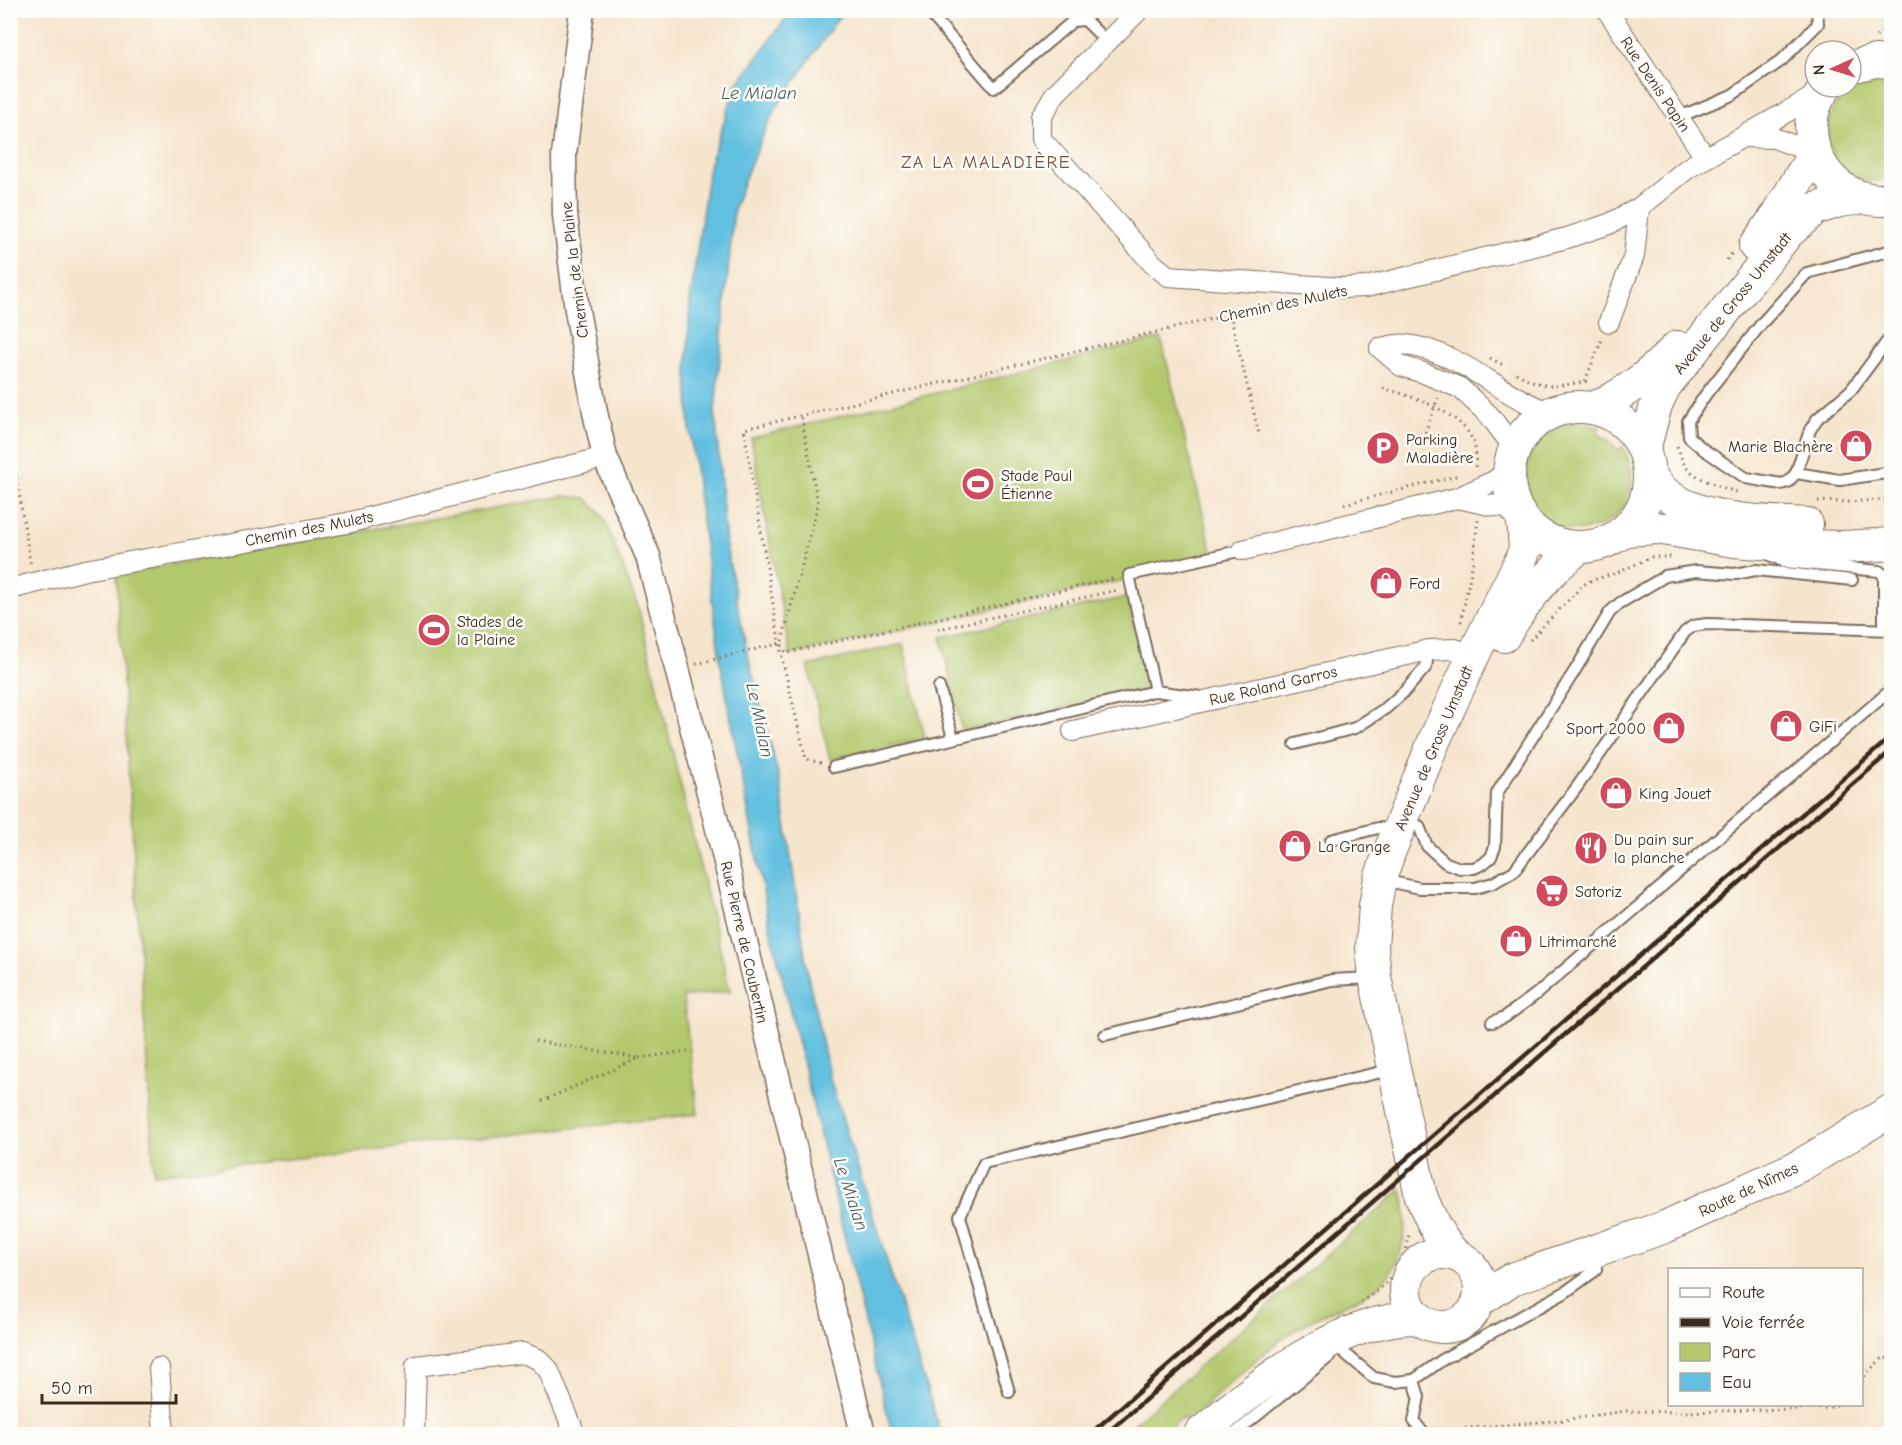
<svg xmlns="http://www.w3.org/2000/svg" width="1902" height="1445" font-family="'Comic Neue',sans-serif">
<rect width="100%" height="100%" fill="#fdfcf7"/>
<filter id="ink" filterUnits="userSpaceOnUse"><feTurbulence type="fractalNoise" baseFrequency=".0167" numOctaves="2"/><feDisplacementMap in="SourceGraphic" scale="12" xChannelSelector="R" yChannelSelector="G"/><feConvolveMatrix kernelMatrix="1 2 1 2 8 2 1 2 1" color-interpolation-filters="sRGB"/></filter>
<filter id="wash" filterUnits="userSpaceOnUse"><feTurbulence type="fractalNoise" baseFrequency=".008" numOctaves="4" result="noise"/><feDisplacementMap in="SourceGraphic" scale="24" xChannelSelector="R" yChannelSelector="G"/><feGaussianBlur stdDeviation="1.35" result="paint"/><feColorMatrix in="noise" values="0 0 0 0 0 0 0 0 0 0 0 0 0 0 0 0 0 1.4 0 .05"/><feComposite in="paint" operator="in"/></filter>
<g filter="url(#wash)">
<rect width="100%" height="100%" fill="#f5e5cd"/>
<!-- green -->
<g fill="#b2c86c" stroke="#767945" stroke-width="1.5">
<path d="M1891,75V179C1879,181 1867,183 1855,179C1849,176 1844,168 1839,163C1815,137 1833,96 1860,81C1870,76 1880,76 1891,75Z"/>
<path d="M1161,338L1214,560L790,655L751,438Z"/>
<path d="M1571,423H1581L1600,427L1597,433L1609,440L1617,450L1623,447C1633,465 1635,485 1625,504C1618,516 1606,525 1593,528C1524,548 1495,441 1571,423Z"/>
<path d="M563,496L586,498L603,516L638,607L730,991L683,997L698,1114L154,1174L116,574Z"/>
<path d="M1128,597L1148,689L962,731L941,637Z"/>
<path d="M903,644L925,738L830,760L808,666Z"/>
<path d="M1402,1189C1410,1226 1405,1270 1370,1292C1348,1306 1322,1313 1300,1327C1262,1351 1230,1384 1197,1413L1181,1419L1162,1434H1122Z"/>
</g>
<!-- water -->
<path fill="#62c0e0" stroke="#4e757f" stroke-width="1.5" d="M792,10L843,11L773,113L750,165L734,208L715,410L726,546L747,652L780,782L808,976L830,1079L941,1434H892L769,923L720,660L690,430L687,373L690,301L709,166L736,86Z"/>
</g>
<g filter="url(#ink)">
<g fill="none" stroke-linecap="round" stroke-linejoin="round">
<!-- service casing -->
<g stroke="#7c6b5b" stroke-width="14">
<g id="service">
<path d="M942,10L934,18L994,88L1073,21L1085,20L1107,42"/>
<path d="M1679,117L1732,95L1781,61L1818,24L1817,10"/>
<path d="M1892,250L1807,273L1762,323L1706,394L1688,421L1689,437L1703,449L1746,478L1781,484L1788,482L1796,473L1810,430L1817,419L1851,390L1892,335"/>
<path d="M1796,473L1840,480L1892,472"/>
<path d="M1768,554L1785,562L1879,571L1883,574L1884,579V629"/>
<path d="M939,687L953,738"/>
<path d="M1155,691L1129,575L1243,550"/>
<path d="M1295,744L1355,728L1386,708L1405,691L1426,667L1429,650"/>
<path d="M834,767L1155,691L1201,697"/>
<path d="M1419,826L1427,846L1446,863L1460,868H1474L1483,864L1491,857L1495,847L1497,793L1574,672L1610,612L1620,603L1657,581L1665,576L1696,571L1735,574L1756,570L1852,580"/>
<path d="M1331,840L1378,828L1394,830"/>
<path d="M1383,880L1420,888H1475L1493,883L1514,871L1577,787L1685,632L1693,626L1707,624L1892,630"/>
<path d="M1492,1022L1505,1017L1535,995L1892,689"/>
<path d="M1105,1035L1332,980L1371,978"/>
<path d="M1334,1344L1374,1378L1395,1382L1414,1380L1445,1358L1564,1293L1596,1270V1253"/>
<path d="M1414,1380L1419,1397L1414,1421L1424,1434"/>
<path d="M1009,1392L960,1216L984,1163L1390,1070"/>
<path d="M1234,1434L1329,1357"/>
</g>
</g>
<!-- minor casing -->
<g stroke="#7c6b5b" stroke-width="22">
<g id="minor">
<path d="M1139,10L1055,94L1041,117V139L1153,264L1168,276L1343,288L1366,287L1567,238L1609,224L1639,208L1688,168L1820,93"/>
<path d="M1607,10L1705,157"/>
<path d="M1743,137L1774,138L1814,153"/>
<path d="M1609,322L1634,256L1639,208"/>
<path d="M1380,348C1388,347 1399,343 1407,345C1461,352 1501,396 1551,413"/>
<path d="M1380,348L1401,366L1424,373L1460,388L1489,415L1515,449"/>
<path d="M1457,498L1489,505L1516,508"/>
<path d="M1243,550L1457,498L1494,481L1505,473L1510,465"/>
<path d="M10,589L85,570L347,523L605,457"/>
<path d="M1073,731L1429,650L1455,649L1473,656"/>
<path d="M159,1368L164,1434"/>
<path d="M414,1434L416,1366L523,1353L538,1359L548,1369L575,1434"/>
</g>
</g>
<!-- tertiary casing -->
<g stroke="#7c6b5b" stroke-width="27">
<path id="tertiary" d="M582,10L564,155L565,215L577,310L595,412L605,457L648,556L713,808L863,1434"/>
</g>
<!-- primary casing -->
<g stroke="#7c6b5b" stroke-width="34">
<g id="primary">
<path d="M1851,67L1875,61L1892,62"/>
<path d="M1826,87C1787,135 1830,209 1892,199"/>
<path d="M1755,246L1778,214L1814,153"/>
<circle cx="1579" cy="477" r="70"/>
<path d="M1593,408C1625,395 1653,372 1677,347"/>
<path d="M1644,450L1656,405L1665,386L1788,233L1815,209L1839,201L1863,198"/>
<path d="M1649,474C1654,480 1658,487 1664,492C1701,522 1761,521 1807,524"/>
<path d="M1625,530L1657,528L1734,541L1803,546L1844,547L1892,544"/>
<path d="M1504,636C1524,602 1547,572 1579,548"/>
<circle cx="1443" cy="1290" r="37"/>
<path d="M1454,1254C1438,1236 1430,1218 1421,1196L1375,977L1372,947L1375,906L1380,879L1389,853L1434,741L1473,656L1520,562L1525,549L1523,520"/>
<path d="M1479,1301L1512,1279L1665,1227L1801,1165L1892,1110"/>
<path d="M1200,1434C1258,1385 1339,1317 1419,1318"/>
</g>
</g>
<!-- path -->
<g stroke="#7c6b5b" stroke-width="3" stroke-dasharray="1.5 4.5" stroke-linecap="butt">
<path d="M1876,36L1892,26"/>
<path d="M1727,260L1732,253"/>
<path d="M1230,314L1259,434"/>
<path d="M1490,358L1503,365"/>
<path d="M1516,373C1549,391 1555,386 1590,381"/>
<path d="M1585,381L1603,337"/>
<path d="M1383,388C1411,396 1456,410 1471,437C1477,446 1476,459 1475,469"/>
<path d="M10,437L31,567"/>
<path d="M1423,438L1438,398"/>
<path d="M1677,446C1680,454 1682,462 1687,468C1700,481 1724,488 1740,493"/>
<path d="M1818,501L1848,502L1892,499"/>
<path d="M1344,504L1460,475"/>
<path d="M1461,622L1473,561L1478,519"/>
<path d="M938,629L1118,590"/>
<path d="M1530,640L1583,585L1590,581L1619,572L1651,557H1673"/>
<path d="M782,641L818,504L801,415"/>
<path d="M782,645L786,653L1116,578"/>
<path d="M696,664L781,643"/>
<path d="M821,763L806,759L782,658L744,429L1280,303"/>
<path d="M535,1041L639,1058L540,1102"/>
<path d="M639,1058L690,1051"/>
<path d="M1361,1302C1389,1285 1407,1266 1409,1232"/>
<path d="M1862,1382L1866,1373L1884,1357L1892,1361"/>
<path d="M1435,1429H1456L1563,1420L1626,1411L1683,1412L1829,1408L1840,1404"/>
<path d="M1169,1434L1177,1428"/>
</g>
<!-- service -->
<use href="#service" stroke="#fff" stroke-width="10"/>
<!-- minor -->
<use href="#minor" stroke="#fff" stroke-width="20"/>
<!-- tertiary -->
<use href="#tertiary" stroke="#fff" stroke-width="24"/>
<!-- primary -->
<use href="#primary" stroke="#fff" stroke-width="32"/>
<!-- rail -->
<g stroke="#3b2a1e" stroke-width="4.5">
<path d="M1090,1434L1892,736"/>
<path d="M1106,1434L1892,750"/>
</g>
</g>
</g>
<!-- icons -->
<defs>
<g id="shop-disc" transform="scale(1.725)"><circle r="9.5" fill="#d1495b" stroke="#fdfcf7"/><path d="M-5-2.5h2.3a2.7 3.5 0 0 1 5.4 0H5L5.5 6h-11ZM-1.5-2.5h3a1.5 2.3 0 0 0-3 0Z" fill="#fff"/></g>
<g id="parking-disc" transform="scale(1.725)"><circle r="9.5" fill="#d1495b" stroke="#fdfcf7"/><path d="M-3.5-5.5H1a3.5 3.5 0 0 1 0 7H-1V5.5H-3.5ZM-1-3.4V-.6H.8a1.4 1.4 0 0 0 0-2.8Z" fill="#fff"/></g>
<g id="stadium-disc" transform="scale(1.725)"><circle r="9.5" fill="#d1495b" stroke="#fdfcf7"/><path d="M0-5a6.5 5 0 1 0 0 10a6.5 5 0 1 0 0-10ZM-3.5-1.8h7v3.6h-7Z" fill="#fff"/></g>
<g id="restaurant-disc" transform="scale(1.725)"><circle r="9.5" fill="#d1495b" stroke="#fdfcf7"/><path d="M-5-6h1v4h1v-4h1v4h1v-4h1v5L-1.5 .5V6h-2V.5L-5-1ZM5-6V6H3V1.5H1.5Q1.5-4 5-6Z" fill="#fff"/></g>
<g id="supermarket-disc" transform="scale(1.725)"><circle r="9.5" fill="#d1495b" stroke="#fdfcf7"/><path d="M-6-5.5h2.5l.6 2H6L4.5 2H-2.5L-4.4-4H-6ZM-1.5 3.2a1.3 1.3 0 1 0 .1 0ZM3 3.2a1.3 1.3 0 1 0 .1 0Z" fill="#fff"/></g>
</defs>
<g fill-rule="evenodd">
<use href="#shop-disc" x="1856" y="446"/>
<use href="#parking-disc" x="1383" y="448"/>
<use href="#stadium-disc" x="978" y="484"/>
<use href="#shop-disc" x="1386" y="583"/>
<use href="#stadium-disc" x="434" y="630"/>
<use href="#shop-disc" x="1786" y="726"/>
<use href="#shop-disc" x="1669" y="728"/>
<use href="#shop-disc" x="1616" y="793"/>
<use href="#shop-disc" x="1295" y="846"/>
<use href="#restaurant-disc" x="1591" y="848"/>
<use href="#supermarket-disc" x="1552" y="891"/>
<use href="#shop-disc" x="1516" y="941"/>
</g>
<g text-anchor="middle" stroke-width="5" stroke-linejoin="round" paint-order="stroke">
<!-- street labels -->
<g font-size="16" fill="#3b2a1e" stroke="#fdfcf7">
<text transform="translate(1656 84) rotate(56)" y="6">Rue Denis Papin</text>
<text transform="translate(574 270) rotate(-97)" y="6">Chemin de la Plaine</text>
<text transform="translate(1283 303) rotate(-12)" y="6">Chemin des Mulets</text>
<text transform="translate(1732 303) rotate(-51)" y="6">Avenue de Gross Umstadt</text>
<text transform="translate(309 528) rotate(-11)" y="6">Chemin des Mulets</text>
<text transform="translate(1273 685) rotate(-13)" y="6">Rue Roland Garros</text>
<text transform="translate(1433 748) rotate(-67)" y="6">Avenue de Gross Umstadt</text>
<text transform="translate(745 942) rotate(77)" y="6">Rue Pierre de Coubertin</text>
<text transform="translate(1748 1189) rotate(-25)" y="6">Route de Nîmes</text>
</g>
<!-- poi labels -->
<g font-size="16" fill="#3b2a1e" stroke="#fdfcf7" text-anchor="start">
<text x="1406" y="445">Parking<tspan x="1406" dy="18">Maladière</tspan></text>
<text x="1833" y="452" text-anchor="end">Marie Blachère</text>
<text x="1001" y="481">Stade Paul<tspan x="1001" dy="18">Étienne</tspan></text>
<text x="1409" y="589">Ford</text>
<text x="457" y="627">Stades de<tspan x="457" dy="18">la Plaine</tspan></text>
<text x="1809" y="732">GiFi</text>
<text x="1646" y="734" text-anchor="end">Sport 2000</text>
<text x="1639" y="799">King Jouet</text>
<text x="1614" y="845">Du pain sur<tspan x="1614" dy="18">la planche</tspan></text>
<text x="1318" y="852">La Grange</text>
<text x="1575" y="897">Satoriz</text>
<text x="1539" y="947">Litrimarché</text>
</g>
<!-- water labels -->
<g font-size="18" font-style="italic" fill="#495e62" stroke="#fdfcf7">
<text x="759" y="99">Le Mialan</text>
<text transform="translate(760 720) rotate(78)" y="6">Le Mialan</text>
<text transform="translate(851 1194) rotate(72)" y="6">Le Mialan</text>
</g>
<!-- neighbourhood labels -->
<g font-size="18" letter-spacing="1.5" fill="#74513f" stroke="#fdfcf7">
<text x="986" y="168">ZA LA MALADIÈRE</text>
</g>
</g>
<!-- margin -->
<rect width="1902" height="1445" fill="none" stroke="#fdfcf7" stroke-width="36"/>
<!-- legend -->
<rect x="1668" y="1268" width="195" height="138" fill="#fdfcf7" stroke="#afa8a0" stroke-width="1.5"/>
<rect x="1680" y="1288" width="30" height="9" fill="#ffffff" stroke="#afa8a0" stroke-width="1.5"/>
<text x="1722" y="1298" font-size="18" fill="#3b2a1e">Route</text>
<rect x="1680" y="1318" width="30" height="9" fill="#3b2a1e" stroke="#afa8a0" stroke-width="1.5"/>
<text x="1722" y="1328" font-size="18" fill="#3b2a1e">Voie ferrée</text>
<rect x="1680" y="1343" width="30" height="18" fill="#b2c86c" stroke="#afa8a0" stroke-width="1.5"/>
<text x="1722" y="1358" font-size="18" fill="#3b2a1e">Parc</text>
<rect x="1680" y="1373" width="30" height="18" fill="#62c0e0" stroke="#afa8a0" stroke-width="1.5"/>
<text x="1722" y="1388" font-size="18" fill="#3b2a1e">Eau</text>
<!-- north arrow -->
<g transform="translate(1833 69) rotate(266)"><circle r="28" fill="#fdfcf7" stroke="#afa8a0" stroke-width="1.5"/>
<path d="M0-4.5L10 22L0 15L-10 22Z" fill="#d1495b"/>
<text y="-9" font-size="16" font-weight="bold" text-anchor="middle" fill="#3b2a1e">N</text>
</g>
<!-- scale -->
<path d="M42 1394v9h134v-9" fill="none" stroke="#3b2a1e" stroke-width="3"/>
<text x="51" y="1394" font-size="18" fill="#3b2a1e" stroke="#fdfcf7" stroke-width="4.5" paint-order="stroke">50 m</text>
</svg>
